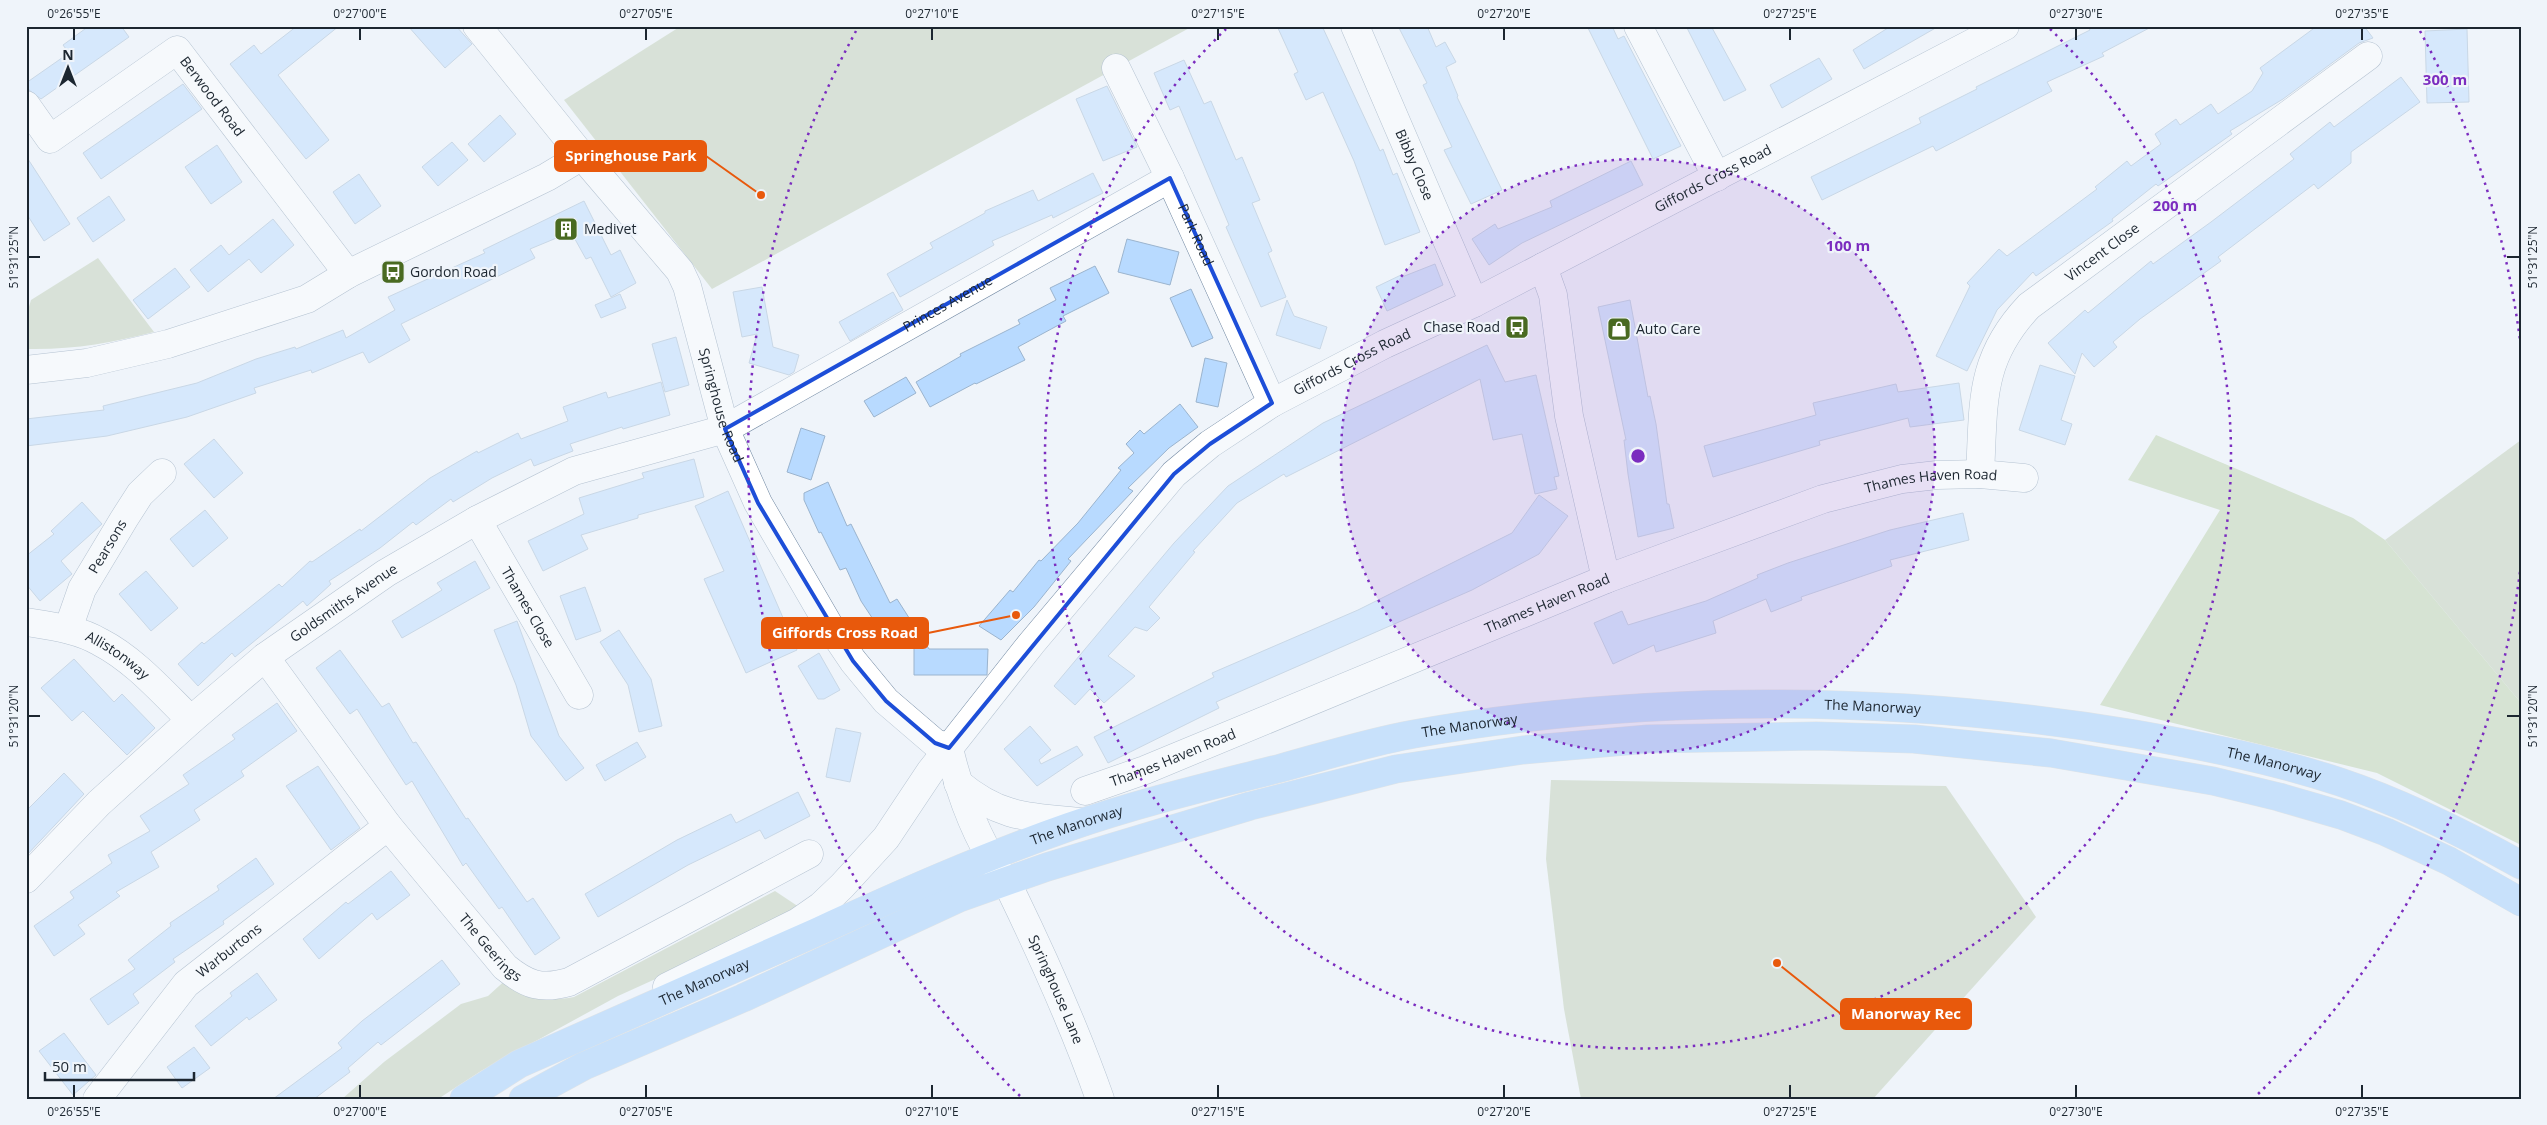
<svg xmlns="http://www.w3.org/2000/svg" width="2547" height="1125" font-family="'Open Sans',sans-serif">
<rect width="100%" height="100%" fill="#eff4fa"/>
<!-- green -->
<g fill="#bccbaf">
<path d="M681,26H1193L712,289L564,100Z"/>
<path d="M98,258L154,332C110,343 73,350 26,349V317L31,300Z"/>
<path d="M2521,440V703L2385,540Z"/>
<path d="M1551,780L1946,786L2036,917L1873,1099H1581L1564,1009L1546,859Z"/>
<path d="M775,891L805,911L618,996L481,1071L438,1099H342L384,1062L461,1004L488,996L510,976C534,996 542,1003 574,997Z"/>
</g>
<!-- forest -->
<path fill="#b8cea4" d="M2156,435L2353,518L2385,540L2521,703V845L2377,773L2100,705L2220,510L2128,480Z"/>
<!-- building -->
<g fill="#b8daff" stroke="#9bb4ce">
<path d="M89,26H121L129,37L41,99L29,90L26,83L69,53L63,45Z"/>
<path d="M297,26H339L278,75L329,140L306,159L230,64L254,45L261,54Z"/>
<path d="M408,26H456L472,44L445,68Z"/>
<path d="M1277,26H1322L1380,151L1383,149L1393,175L1397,173L1420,232L1385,245L1354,161L1323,92L1306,100L1294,74L1298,72Z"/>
<path d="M1398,26H1427L1436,47L1445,42L1456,62L1446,67L1458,96L1457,97L1502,190L1471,204L1444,150L1452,147L1423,85L1427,83Z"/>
<path d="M1587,26H1612L1618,39L1624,36L1681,146L1653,159Z"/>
<path d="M1686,26H1711L1746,90L1724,101Z"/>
<path d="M1891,26H1939L1864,69L1853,50Z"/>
<path d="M2088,26H2153L2102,53L2104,56L2047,82L2052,91L1936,151L1933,146L1822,200L1811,177L1921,123L1919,118L1977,89L1976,87L2090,30Z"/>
<path d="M2317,26H2364L2373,38L2359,43L2283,99L2230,131L2232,134L2158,186L2156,184L2112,219L2113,221L2036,276L2033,272L1997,310L1967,371L1936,356L1970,286L1967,283L1999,249L2007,256L2097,189L2095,187L2127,161L2131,166L2161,144L2155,134L2176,119L2180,125L2211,104L2218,114L2252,91L2263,73L2260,68Z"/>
<path d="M2467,29L2469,102L2427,103L2425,31Z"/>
<path d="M1819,58L1832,79L1782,108L1770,85Z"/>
<path d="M1184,60L1204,104L1211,101L1236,160L1242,157L1260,200L1252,203L1272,251L1268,253L1286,297L1261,307L1226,227L1229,225L1179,106L1170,110L1154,73Z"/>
<path d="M2401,77L2420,102L2351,152V163L2318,189L2314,184L2218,257L2221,261L2140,319L2113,342L2117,347L2094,367L2082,353L2075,374L2048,343L2085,310L2088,313L2151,261L2153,264L2211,222L2294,159L2290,154L2330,122L2334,127Z"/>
<path d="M183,84L202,109L101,179L83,153Z"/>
<path d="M1107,86L1137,147L1103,161L1076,99Z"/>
<path d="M500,115L516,134L484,162L468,144Z"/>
<path d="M452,142L468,160L438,186L422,167Z"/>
<path d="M217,145L242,182L211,204L185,167Z"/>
<path d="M26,156L70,224L44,241L26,213Z"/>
<path d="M1631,161L1643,185L1522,243L1489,265L1472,239L1495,224L1498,229L1552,207L1550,201Z"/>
<path d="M1093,173L1103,193L1053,218L1052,215L992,241L994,245L900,297L887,274L933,248L930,243L985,213V211L1033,190L1038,201Z"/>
<path d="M359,174L381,206L355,224L333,192Z"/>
<path d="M109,196L125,220L93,242L77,218Z"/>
<path d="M584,201L611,255L620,250L636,283L611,297L591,257L586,259L571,232L530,249L535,258L401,324L410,340L369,363L363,352L312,373L311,370L254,388L256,393L187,417L107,436L26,446V419L104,410L103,406L197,383L256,359L295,347L296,349L343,330L346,338L395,310L388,297L485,253L483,250Z"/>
<path d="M273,219L294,245L261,273L249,259L208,292L190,270L221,245L229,255Z"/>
<path d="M1127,239L1179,252L1170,285L1118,272Z"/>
<path d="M1435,264L1443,285L1387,311L1376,287L1401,275L1402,277Z"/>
<path d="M1095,266L1109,293L1063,316L1066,321L1018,347L1025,360L976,384L975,383L930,407L916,382L961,356L960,354L1020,324L1018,320L1056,300L1050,288Z"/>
<path d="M175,268L190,287L148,319L133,300Z"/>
<path d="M762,287L773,347L799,355L794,372L789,375L749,363L757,334L742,337L733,292Z"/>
<path d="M1191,289L1213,338L1192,347L1170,298Z"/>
<path d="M893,292L903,310L850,341L839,322Z"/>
<path d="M620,294L626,308L601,318L595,305Z"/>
<path d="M1287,300L1294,316L1327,327L1320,349L1276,335Z"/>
<path d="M1630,300L1648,397L1650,396L1656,424L1667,504H1669L1674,528L1638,537L1628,474L1624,440H1626L1598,307Z"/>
<path d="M676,337L689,385L665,392L652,344Z"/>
<path d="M1487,345L1505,382L1536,375L1559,476L1554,477L1557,489L1535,494L1522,434L1493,440L1480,379L1286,477L1284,474L1237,503L1193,551L1195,552L1149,607L1160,618L1147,631L1135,627L1108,656L1135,676L1104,703L1090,689L1075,705L1054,686L1174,543L1228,486L1323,423Z"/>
<path d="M1205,358L1227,363L1218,407L1196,402Z"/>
<path d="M2040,365L2075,376L2061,420L2072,424L2065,445L2019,430Z"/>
<path d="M906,377L916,393L874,417L864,401Z"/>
<path d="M661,382L670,415L623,429L622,427L570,444L573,451L534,466L531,459L492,478L453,502L451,499L416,525L413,522L380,548L329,581L331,584L307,606L303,601L235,657L232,653L198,686L178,664L202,642L204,644L279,584L282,587L310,561L312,562L360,529L361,531L430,478L477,451L478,453L518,433L521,439L568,421L563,407L606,392L608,398Z"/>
<path d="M1959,383L1964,420L1910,427L1908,418L1819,441L1820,445L1713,477L1704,446L1816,415L1813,403L1896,384L1898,392Z"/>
<path d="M1180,404L1198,427L1169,448L1128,488L1133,491L1068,559L1071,561L1034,607L1001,640L979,626L1010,590L1013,592L1039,560L1041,561L1078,523L1121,470L1118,468L1134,453L1126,444L1140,430L1144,434Z"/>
<path d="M801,428L825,436L811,480L787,472Z"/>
<path d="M214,439L243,473L214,498L184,464Z"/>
<path d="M694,459L704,497L638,515V518L581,535L588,549L543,571L528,541L584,514L579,498L644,478L642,473Z"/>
<path d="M828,482L847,526L851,524L890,603L897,599L929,649H988L987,675H914V634L892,648L861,601L846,568L840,570L821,532L819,533L804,500V493Z"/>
<path d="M728,491L797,650L746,673L704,579L724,571L695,506Z"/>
<path d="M1539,495L1568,516L1539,554L1472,590L1216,702L1219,708L1108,763L1094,737L1214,677L1212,673L1358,610L1512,533Z"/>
<path d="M82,502L102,524L61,561L72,574L40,601L26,584V556L54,534L51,531Z"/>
<path d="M205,510L228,538L193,567L170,539Z"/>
<path d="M1963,513L1969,540L1890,560L1892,566L1801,597L1802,600L1771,612L1766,599L1713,621L1716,633L1656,652L1654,645L1613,664L1594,623L1622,611L1628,625L1706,601L1758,578L1757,575L1788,563L1890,530Z"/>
<path d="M475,561L490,588L402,638L392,621L442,590L437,583Z"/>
<path d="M146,571L178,608L151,631L119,594Z"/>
<path d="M585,587L601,631L576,640L560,596Z"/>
<path d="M517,621L559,736L584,768L566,781L531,736L516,685L494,630Z"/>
<path d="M619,630L651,679L662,726L639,732L628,685L600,642Z"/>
<path d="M340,650L382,707L389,703L413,743L416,742L466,819L468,818L527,902L533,898L560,938L535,955L502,907L499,909L466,863L463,866L412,781L406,785L357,709L350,714L316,668Z"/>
<path d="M819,653L840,690L824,699H818L798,666Z"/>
<path d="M74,659L114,702L122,694L155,728L127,755L83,711L72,721L41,688Z"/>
<path d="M277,703L297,731L241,771L244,776L194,810L200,820L151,852L159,867L116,892L120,896L78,925L85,934L54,956L34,926L74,898L70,892L112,863L108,855L150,831L140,816L189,784L183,775L235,739L232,735Z"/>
<path d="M1030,726L1051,750L1039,760L1041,764L1077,746L1083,755L1037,786L1004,749Z"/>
<path d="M836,728L861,733L850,782L826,777Z"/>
<path d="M637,742L646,757L605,781L596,765Z"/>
<path d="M318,766L360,828L331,850L286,786Z"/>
<path d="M64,773L84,794L26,856V811Z"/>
<path d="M798,792L810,816L765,839L760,830L688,865L598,917L585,894L677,840L731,814L736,823Z"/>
<path d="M256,858L274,884L223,921L224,924L173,959L175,962L133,994L139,1003L108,1025L90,999L135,969L128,960L171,926L170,923L219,890L217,886Z"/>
<path d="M391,871L410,895L377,920L372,913L319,959L303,939L346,902L348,904Z"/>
<path d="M442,960L460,984L381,1045L378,1042L348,1068L350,1072L314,1099H273L342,1048L338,1043L362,1021Z"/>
<path d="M257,973L277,1000L249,1020L247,1017L211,1046L195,1026L232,996L230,993Z"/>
<path d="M64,1033L96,1075L73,1095L39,1051Z"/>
<path d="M194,1047L210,1068L182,1088L167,1067Z"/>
</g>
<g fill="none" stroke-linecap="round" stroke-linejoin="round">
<!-- minor casing -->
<g stroke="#7188a2" stroke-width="29">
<g id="minor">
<path id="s1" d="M477,26L582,156L680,271L687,286L725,429L758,503L830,627L853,661L886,701L935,743L949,748"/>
<path id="s2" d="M1355,26L1474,303"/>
<path d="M1638,26L1717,177"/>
<path id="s3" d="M1116,68L1170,178L1272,403"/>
<path id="s4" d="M26,105L50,139L177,50L348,274"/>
<path d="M1543,267L1553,295L1569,416L1606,579"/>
<path d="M26,370L87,363L168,344L307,299L348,274L547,177L582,156"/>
<path id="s5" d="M1980,474C1984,404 1978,360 2029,306L2368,56"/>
<path id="s6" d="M477,520L579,695"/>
<path id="s7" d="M26,622C51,626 78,629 100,642C135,660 163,693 191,720"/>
<path id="s8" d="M68,629L82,589L124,519L140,494L162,473"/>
<path id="s9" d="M265,657L388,826L505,967C527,985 541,990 569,982L809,854"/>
<path id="s10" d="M949,748C957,784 972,826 991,858C997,870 1005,881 1012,893C1045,961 1075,1028 1100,1099"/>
<path d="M958,783C1001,819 1030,817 1082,822"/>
<path id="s11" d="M1085,791L1145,770L1606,579L1823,499L1902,479L1937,475L1980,474L2024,478"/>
<path id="s12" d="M26,879L99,803L191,720L265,657L386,573L477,520L574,471L725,429L1170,178"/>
<path id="s13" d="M667,987L798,922L821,906L842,886L886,838L930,772L1031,644L1174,474L1210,444L1272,403L1385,344L1474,303L2005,26"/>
<path id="s14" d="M97,1099L186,984L388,826"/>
</g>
</g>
<!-- major casing -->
<g stroke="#cdcfd1" stroke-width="29">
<g id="major">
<path id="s15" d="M464,1099L519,1064C618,1020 718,976 817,932C900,894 983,857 1069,827C1138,803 1210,786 1281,768C1325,756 1369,742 1414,734C1646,693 1903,695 2135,734C2203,746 2274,760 2340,782C2403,803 2463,833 2521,865"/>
<path d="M523,1099L584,1066L743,998L959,898L1047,867L1250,806L1396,769L1523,750L1648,739L1816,736L1914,739L2051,753L2213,781L2279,797L2341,815L2386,832L2449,861L2521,902"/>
</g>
</g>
<!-- minor -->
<use href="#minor" stroke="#fff" stroke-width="28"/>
<!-- major -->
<use href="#major" stroke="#99cbfc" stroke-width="28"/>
</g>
<!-- marked area -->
<path d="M0 0H2547V1125H0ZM1170,178L1272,403L1210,444L1174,474L949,748L935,743L886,701L853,661L758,503L725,429Z" fill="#eff4fa" fill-opacity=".55" fill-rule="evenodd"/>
<path fill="none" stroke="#1d4ed8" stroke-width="4" stroke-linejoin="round" d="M1170,178L1272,403L1210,444L1174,474L949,748L935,743L886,701L853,661L758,503L725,429Z"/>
<!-- ticks -->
<path fill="none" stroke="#1c2630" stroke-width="2" d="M74,28V40M360,28V40M646,28V40M932,28V40M1218,28V40M1504,28V40M1790,28V40M2076,28V40M2362,28V40M28,257H40M2507,257H2520M28,716H40M2507,716H2520M74,1085V1098M360,1085V1098M646,1085V1098M932,1085V1098M1218,1085V1098M1504,1085V1098M1790,1085V1098M2076,1085V1098M2362,1085V1098"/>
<!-- distance rings -->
<circle cx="1638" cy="456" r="297" fill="#7b2cbf" fill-opacity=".12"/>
<g fill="none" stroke="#7b2cbf" stroke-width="2.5" stroke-dasharray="2.5 5">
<circle cx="1638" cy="456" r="297"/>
<path d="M2050 29A593 593 0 1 1 1226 29"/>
<path d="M2520 572A890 890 0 0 1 2256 1096M1020 1096A890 890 0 0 1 856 31M2420 31A890 890 0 0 1 2520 340"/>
</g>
<!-- icons -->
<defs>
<g id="building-square" transform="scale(1.25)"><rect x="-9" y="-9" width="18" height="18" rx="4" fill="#496a21" stroke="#eff4fa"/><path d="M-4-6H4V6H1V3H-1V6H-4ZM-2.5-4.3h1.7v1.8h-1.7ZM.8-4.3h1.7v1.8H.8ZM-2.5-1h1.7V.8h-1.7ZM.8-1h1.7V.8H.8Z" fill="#fff"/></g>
<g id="bus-square" transform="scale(1.25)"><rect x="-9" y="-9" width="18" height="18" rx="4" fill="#496a21" stroke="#eff4fa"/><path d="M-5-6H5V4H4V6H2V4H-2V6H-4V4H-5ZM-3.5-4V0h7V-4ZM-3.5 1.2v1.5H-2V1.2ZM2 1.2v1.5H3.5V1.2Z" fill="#fff"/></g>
<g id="shop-square" transform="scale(1.25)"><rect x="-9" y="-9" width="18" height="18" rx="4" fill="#496a21" stroke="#eff4fa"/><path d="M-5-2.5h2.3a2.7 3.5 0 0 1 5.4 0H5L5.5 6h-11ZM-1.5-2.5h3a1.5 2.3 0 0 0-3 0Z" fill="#fff"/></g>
</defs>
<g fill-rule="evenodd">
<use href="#building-square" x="566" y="229"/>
<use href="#bus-square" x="393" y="272"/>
<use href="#bus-square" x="1517" y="327"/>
<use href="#shop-square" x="1619" y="329"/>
</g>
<g text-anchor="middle" stroke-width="4.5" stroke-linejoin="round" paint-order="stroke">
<!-- street labels -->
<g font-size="14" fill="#1c2630" stroke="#eff4fa">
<text dy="5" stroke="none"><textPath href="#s4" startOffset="255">Berwood Road</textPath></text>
<text dy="5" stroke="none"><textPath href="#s2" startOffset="151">Bibby Close</textPath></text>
<text dy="5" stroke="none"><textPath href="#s13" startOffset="1349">Giffords Cross Road</textPath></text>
<text dy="5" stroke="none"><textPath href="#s3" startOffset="185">Park Road</textPath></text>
<text dy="5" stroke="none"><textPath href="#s5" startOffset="271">Vincent Close</textPath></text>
<text dy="5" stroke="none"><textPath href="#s12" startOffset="1100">Princes Avenue</textPath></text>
<text dy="5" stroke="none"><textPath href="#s13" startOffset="944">Giffords Cross Road</textPath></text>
<text dy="5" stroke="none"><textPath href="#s1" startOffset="459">Springhouse Road</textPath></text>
<text dy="5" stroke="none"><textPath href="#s11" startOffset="904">Thames Haven Road</textPath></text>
<text dy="5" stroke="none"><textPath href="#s8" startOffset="92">Pearsons</textPath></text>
<text dy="5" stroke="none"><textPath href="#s12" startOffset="422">Goldsmiths Avenue</textPath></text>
<text dy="5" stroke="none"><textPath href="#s11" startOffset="499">Thames Haven Road</textPath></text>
<text dy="5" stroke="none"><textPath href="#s6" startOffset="101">Thames Close</textPath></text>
<text dy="5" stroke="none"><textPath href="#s7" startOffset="99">Allistonway</textPath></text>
<text dy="5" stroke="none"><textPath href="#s15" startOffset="1482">The Manorway</textPath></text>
<text dy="5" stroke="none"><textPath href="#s15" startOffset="1078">The Manorway</textPath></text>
<text dy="5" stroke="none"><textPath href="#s11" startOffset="94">Thames Haven Road</textPath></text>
<text dy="5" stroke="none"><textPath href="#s15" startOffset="1888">The Manorway</textPath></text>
<text dy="5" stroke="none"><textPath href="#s15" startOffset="672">The Manorway</textPath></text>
<text dy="5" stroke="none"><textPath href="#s9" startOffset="368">The Geerings</textPath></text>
<text dy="5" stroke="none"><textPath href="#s14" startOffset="200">Warburtons</textPath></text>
<text dy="5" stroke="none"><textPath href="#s15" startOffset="268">The Manorway</textPath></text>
<text dy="5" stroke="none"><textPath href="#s10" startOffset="265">Springhouse Lane</textPath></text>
</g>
<!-- poi labels -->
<g font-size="14" fill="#1c2630" stroke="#eff4fa" text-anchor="start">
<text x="584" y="234">Medivet</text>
<text x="410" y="277">Gordon Road</text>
<text x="1500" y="332" text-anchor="end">Chase Road</text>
<text x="1636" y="334">Auto Care</text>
</g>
</g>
<circle cx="1638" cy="456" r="8" fill="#7b2cbf" stroke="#eff4fa" stroke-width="2.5"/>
<g font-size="15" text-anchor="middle" font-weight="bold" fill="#7b2cbf" stroke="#eff4fa" stroke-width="4.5" stroke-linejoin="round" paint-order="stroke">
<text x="2445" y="85">300 m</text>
<text x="2175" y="211">200 m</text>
<text x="1848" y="251">100 m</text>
</g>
<!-- callouts -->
<path fill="none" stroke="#e8590c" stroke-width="2" d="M761 195L706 156M1016 615L928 633M1777 963L1841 1014"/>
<g fill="#e8590c" stroke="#eff4fa" stroke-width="2">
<circle cx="761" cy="195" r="5"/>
<circle cx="1016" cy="615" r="5"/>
<circle cx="1777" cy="963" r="5"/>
</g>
<g fill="#e8590c" stroke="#e8590c" stroke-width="2">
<rect x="555" y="141" width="151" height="30" rx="5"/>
<rect x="762" y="618" width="166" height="30" rx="5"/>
<rect x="1841" y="999" width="130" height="30" rx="5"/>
</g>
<g font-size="15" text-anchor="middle" font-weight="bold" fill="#fff">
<text x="631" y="161">Springhouse Park</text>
<text x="845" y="638">Giffords Cross Road</text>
<text x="1906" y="1019">Manorway Rec</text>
</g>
<!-- border -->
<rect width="2547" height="1125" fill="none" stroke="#eff4fa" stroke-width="55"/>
<!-- north arrow -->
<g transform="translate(68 68)" stroke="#eff4fa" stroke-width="4" paint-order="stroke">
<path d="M0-4L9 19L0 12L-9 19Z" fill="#1c2630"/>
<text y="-8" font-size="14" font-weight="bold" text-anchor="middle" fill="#1c2630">N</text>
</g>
<!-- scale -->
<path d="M45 1072v8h149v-8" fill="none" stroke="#1c2630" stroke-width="2.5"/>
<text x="52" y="1072" font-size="15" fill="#1c2630" stroke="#eff4fa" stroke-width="4" paint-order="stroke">50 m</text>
<rect x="28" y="28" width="2492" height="1070" fill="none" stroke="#1c2630" stroke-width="2"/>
<g font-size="12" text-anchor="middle" fill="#1c2630">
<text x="74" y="18">0°26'55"E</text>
<text x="360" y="18">0°27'00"E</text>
<text x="646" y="18">0°27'05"E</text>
<text x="932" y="18">0°27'10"E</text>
<text x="1218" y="18">0°27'15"E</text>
<text x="1504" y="18">0°27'20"E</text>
<text x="1790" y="18">0°27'25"E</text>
<text x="2076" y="18">0°27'30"E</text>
<text x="2362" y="18">0°27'35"E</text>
<text transform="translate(14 257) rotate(-90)" y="4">51°31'25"N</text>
<text transform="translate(2533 257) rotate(-90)" y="4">51°31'25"N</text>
<text transform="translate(14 716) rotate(-90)" y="4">51°31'20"N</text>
<text transform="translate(2533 716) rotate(-90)" y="4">51°31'20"N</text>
<text x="74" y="1116">0°26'55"E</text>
<text x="360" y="1116">0°27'00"E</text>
<text x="646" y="1116">0°27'05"E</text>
<text x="932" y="1116">0°27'10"E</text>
<text x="1218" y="1116">0°27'15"E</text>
<text x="1504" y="1116">0°27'20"E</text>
<text x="1790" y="1116">0°27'25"E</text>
<text x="2076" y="1116">0°27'30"E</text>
<text x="2362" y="1116">0°27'35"E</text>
</g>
</svg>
